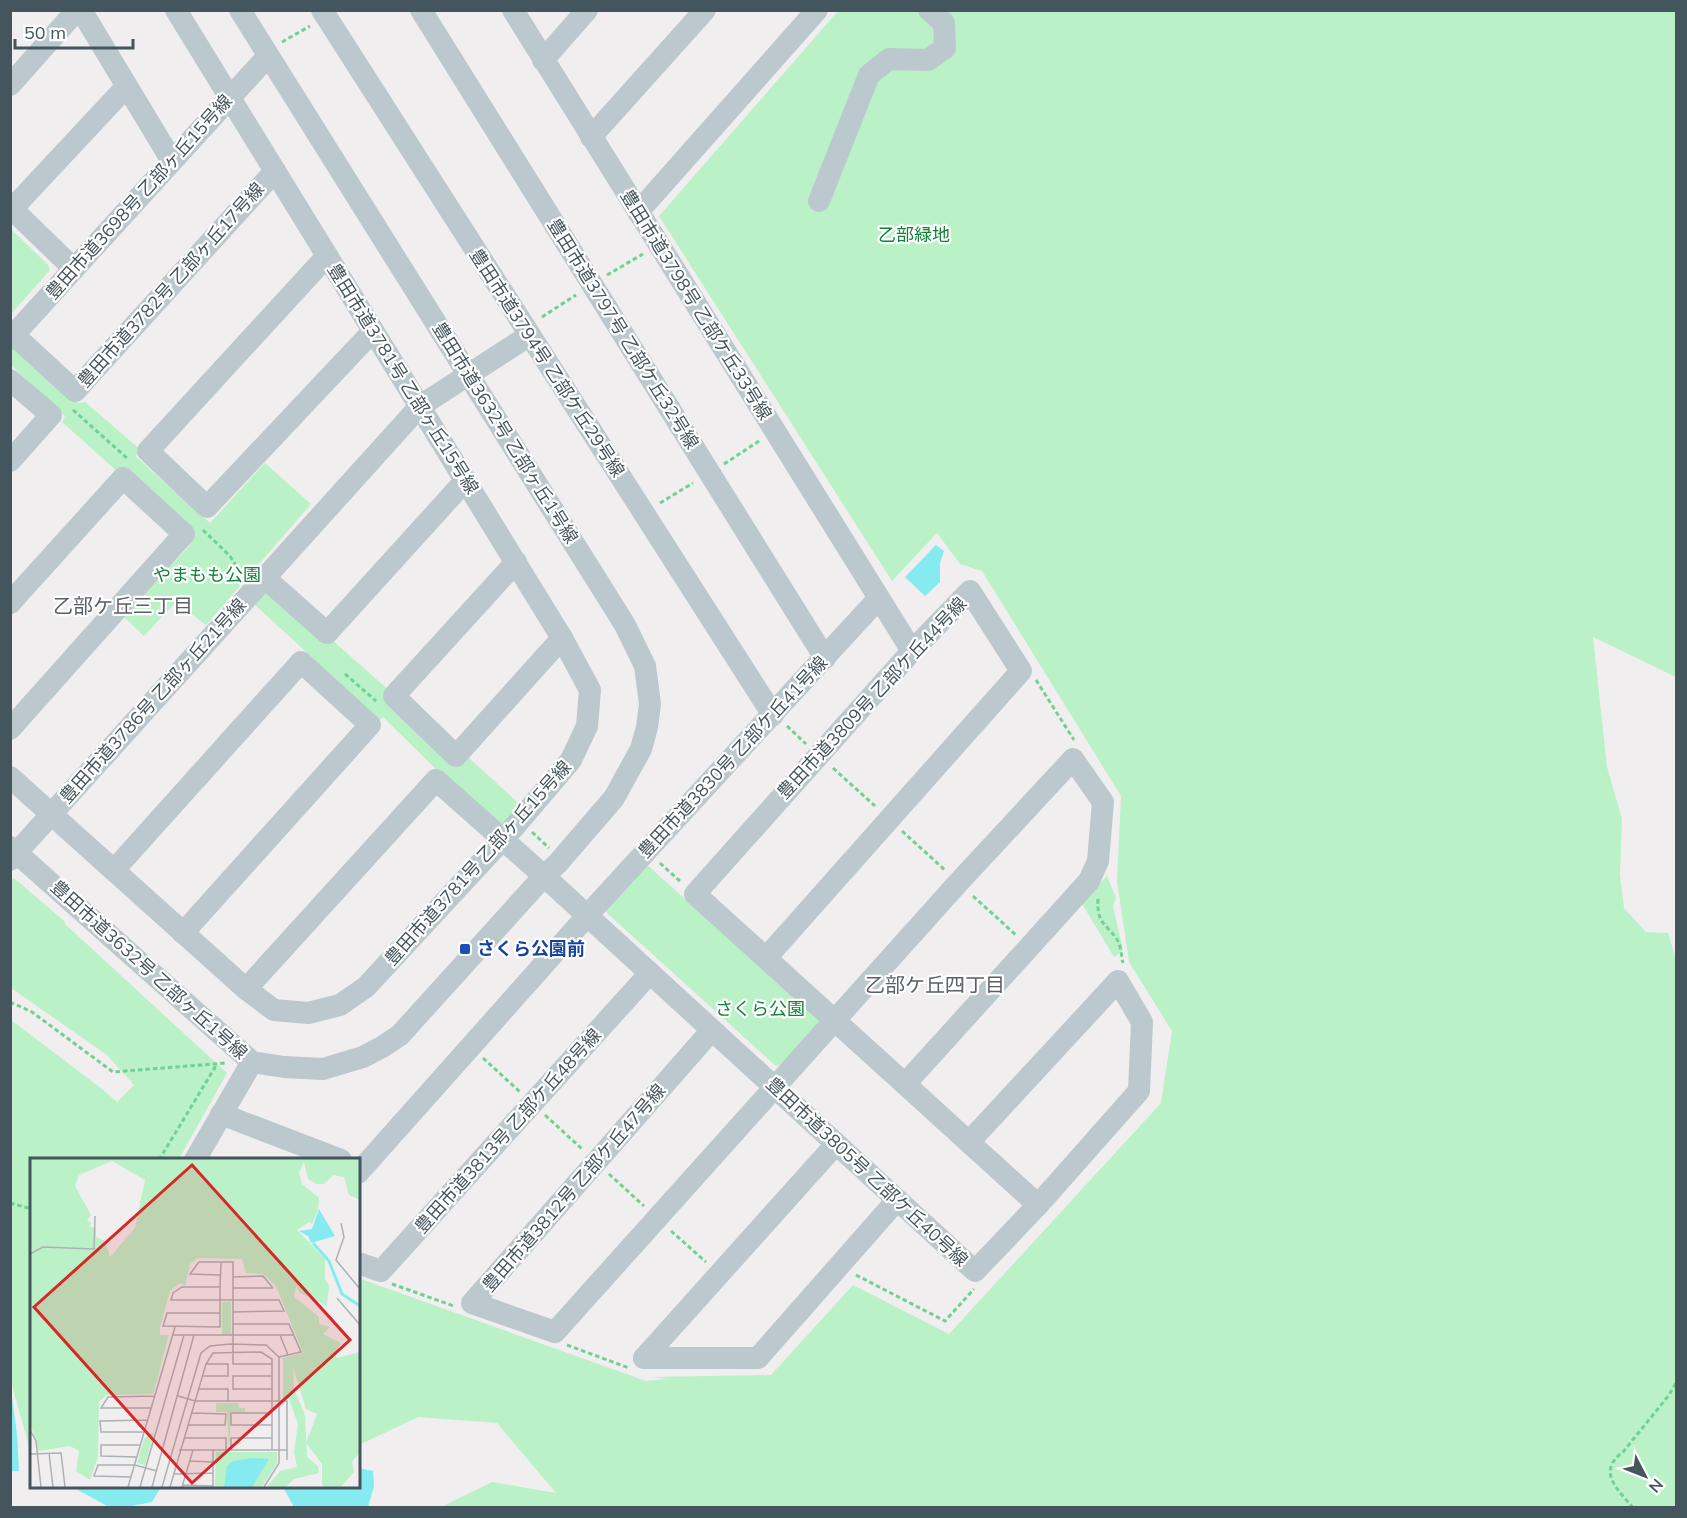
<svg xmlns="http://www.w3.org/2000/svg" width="1687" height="1518" font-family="Mulish,'Noto Sans JP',sans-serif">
<rect width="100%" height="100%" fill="#f1eeef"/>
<!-- green -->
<g fill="#baf1c7">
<path d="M838,11H1676V677L1593,637L1607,767L1622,819L1620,874L1624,908L1646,932L1668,933L1676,959V1507H441L492,1482L556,1493L497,1423L418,1417L359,1445L358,1278L646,1381L667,1379L652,1377L771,1375L853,1285L949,1334L1161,1103L1172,1031L1129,962L1117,881L1121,796L982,571L960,564L937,533L892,581L659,216Z"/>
<path d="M11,229L48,265L50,270L11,314Z"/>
<path d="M10,349H19L78,403L85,402L142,451L135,456L210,523L265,463L311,504L206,625L176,602L144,636L124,617L190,545L193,535L119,473L62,422L65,416L11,365Z"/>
<path d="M268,589L332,640L390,691L468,757L524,808L502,827L435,768L383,717L380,720L254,604Z"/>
<path d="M645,863L817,1018L819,1024L781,1064L776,1066L607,913L606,908Z"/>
<path d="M1107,876L1116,898L1113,906L1123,950L1114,957L1081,902Z"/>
<path d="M14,878L64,921L66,925L227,1073L179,1159L32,1160L31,1453L11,1382V1020L102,1089L117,1102L134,1085L107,1055L11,988L10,881Z"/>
</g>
<!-- water -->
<g fill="#85ebf0">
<path d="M936,545L944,551L940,563V582L925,596L905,577Z"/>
<path d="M11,1389L17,1434L19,1471H11Z"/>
<path d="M359,1468L373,1471L374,1486L368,1507H294L283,1487L358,1486Z"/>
<path d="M75,1487H161L152,1502L127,1507H109L78,1490Z"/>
</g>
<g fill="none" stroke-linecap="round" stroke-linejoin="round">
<!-- path -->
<g stroke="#70d192" stroke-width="3" stroke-dasharray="4.5 3" stroke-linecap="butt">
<path d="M282,42L310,26"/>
<path d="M607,275L643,254"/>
<path d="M542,317L576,295"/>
<path d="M73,410L128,459"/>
<path d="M724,464L759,441"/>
<path d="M660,503L693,483"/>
<path d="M203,530L230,556L243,577"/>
<path d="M345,674L376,701"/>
<path d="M1036,680L1074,740"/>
<path d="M787,726L806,744"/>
<path d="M833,768L875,806"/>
<path d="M902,831L946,871"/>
<path d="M532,832L549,848"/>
<path d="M660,863L682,883"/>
<path d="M973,896L1017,936"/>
<path d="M1098,899C1097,923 1104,922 1116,938C1121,944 1121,955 1123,963"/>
<path d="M10,1002L32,1012L113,1072L226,1063"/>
<path d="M483,1058L520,1092"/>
<path d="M545,1115L582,1149"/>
<path d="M159,1160L217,1064"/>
<path d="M609,1174L644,1206"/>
<path d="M10,1203L32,1209"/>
<path d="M671,1231L706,1262"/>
<path d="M856,1275L945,1321L974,1289"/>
<path d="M392,1284L454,1306"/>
<path d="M567,1345L629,1368"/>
<path d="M1633,1508C1618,1489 1596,1472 1623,1452L1669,1395L1676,1383"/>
</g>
<!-- minor -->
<g stroke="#bbc9ce" stroke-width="22">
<path d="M81,10L172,161"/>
<path d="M322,10L773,715"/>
<path d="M421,10L825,658"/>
<path d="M513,10L912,651"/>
<path d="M543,60L587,10"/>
<path d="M10,85L77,10"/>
<path d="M591,137L705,10"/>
<path d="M819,201L869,75L889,59L928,60L945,48L944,23L929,10"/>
<path d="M10,207L74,269"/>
<path d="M12,209L126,87"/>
<path d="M638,212L817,10"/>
<path d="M327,256L148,451L207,507L373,331"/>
<path d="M14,335L75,391L275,171"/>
<path d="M10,339L268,56"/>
<path d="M10,380L51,415L10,461"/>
<path d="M516,562L394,696L456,756L562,638"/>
<path d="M265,578L327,633L465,481"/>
<path d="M10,603L123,478L184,534L10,729"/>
<path d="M10,777L246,989L274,1010L308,1013L340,1005L366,987L514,827L571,760L587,726L590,690L562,638L176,10"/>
<path d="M10,847L252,1062L284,1067L323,1069L363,1057L382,1047L400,1035L544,876L558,863L614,798L641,749L647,727L650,704L645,666L625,625L240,10"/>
<path d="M10,860L420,406L530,335"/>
<path d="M114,870L301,662L370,725L183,933"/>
<path d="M766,958L1021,671L970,591L912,651L695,894C809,997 924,1101 1038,1205"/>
<path d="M246,989L436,780L544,876L975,1271L1038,1205L1139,1091L1142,1022L1118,981L969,1142"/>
<path d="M712,1030L472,1303L555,1332L958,883L1073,759L1103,802L1098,861L1089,881L905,1084"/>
<path d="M221,1114L341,1160"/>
<path d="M195,1160L252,1062"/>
<path d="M358,1173L595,907L879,598"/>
<path d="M358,1263L381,1271L650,973"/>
<path d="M644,1358H758L897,1200"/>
<path d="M644,1358L836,1144"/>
</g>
</g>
<!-- markers -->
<rect fill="#1a4fb4" stroke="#fff" stroke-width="2" x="459" y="943" width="12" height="12" rx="3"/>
<g text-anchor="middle" stroke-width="4.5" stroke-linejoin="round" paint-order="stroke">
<!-- street labels -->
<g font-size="18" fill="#45555d" stroke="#fff">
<text transform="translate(139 197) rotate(-48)" y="6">豊田市道3698号 乙部ヶ丘15号線</text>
<text transform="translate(171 285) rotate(-48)" y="6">豊田市道3782号 乙部ヶ丘17号線</text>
<text transform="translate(696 305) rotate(58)" y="6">豊田市道3798号 乙部ケ丘33号線</text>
<text transform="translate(623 334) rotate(58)" y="6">豊田市道3797号 乙部ケ丘32号線</text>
<text transform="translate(547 363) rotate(57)" y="6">豊田市道3794号 乙部ケ丘29号線</text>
<text transform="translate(403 379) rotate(58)" y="6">豊田市道3781号 乙部ヶ丘15号線</text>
<text transform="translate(505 433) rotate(58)" y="6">豊田市道3632号 乙部ヶ丘1号線</text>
<text transform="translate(872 698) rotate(-47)" y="6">豊田市道3809号 乙部ケ丘44号線</text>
<text transform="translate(153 701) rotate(-48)" y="6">豊田市道3786号 乙部ヶ丘21号線</text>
<text transform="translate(733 757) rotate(-47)" y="6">豊田市道3830号 乙部ケ丘41号線</text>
<text transform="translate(478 863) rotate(-48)" y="6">豊田市道3781号 乙部ヶ丘15号線</text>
<text transform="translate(149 970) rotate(42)" y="6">豊田市道3632号 乙部ヶ丘1号線</text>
<text transform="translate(508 1131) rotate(-48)" y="6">豊田市道3813号 乙部ケ丘48号線</text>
<text transform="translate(867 1172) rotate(43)" y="6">豊田市道3805号 乙部ケ丘40号線</text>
<text transform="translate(574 1188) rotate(-49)" y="6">豊田市道3812号 乙部ケ丘47号線</text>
</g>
<!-- park labels -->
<g font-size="18" fill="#128239" stroke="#fff">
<text x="914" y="241">乙部緑地</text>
<text x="207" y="581">やまもも公園</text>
<text x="760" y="1015">さくら公園</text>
</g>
<!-- transit labels -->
<g font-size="18" font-weight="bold" fill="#164399" stroke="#fff" text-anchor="start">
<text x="477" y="955">さくら公園前</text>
</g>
<!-- neighbourhood labels -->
<g font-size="20" fill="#5b6064" stroke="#fff">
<text x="123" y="613">乙部ケ丘三丁目</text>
<text x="935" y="992">乙部ケ丘四丁目</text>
</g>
</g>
<!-- overview -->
<g transform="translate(30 1158)">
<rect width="330" height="330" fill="#f1eeef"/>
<path d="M0,1H330V42L319,37L314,19L303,17L294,26H287L278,21L274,4L269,15L272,26L289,40L288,52L282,66L279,64L267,72L295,101V121L299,128L297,148L270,135L266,128L264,139L289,159V166L300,169L293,176L311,185L304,196L307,200L330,194V294L322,304L324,314L311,329H294L292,325V306L276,285L287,256L276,251L263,209L264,231L275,257L277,299L288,308L289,315L264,321L256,329H237L250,313L267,309L264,294L268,266L259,241H253V200L273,195L246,128L233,116L216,115L212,101L168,100L160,106L155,128L150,125L140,133L130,169V177H139L123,236L76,237L69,244L68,299L60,322L46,313L49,293L40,288L9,293L0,265ZM82,3L115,22L105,70L80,99L75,83L66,79V70L59,69L62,65L57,62L61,57L45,28L49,17ZM192,144H201V176L192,177ZM186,245H208L209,250H215V254H201L199,291L197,254H186ZM120,275L124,276L115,307L107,305L114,281ZM186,294H247V305L232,329H185Z" fill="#baf1c7" fill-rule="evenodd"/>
<path d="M289,51L305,78L281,85L278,78L269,73L282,71ZM223,300L239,301L222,329H194L197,308L203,303Z" fill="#85ebf0"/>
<path fill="none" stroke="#85ebf0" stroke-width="3" d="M283,85L299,103L312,136L330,148"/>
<path fill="none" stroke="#acb1b5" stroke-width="1.5" d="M311,65L314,79L306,102L330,131M0,96L13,89L64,91L65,58M190,117L160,116L169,104H203V206H242M203,119L233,118L243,130M190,129H152L143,135L141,142H249L254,153L203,154M203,130H243M307,140L330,167M190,155H137L133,168L190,169V129L191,104M203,166H259L271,194L249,199M142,177H264M250,177L258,197M173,218H198V206H176M169,231H198V243M242,231H203V218H242M148,238L165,243H257V302M121,250H71L78,239L125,238M158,267H195L196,256L162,255M242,267H201V255H242M0,272L6,283L11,329M114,274H71L70,263L118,262M154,280H196V292M149,292H257M201,292V280H242M19,295L23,329M0,296L31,295L35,329M107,299L71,298V287H111M160,303L183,304M144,316L183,315M101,319L64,318L68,307H105L127,313M152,327L183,328M98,329L145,169M110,329L154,177M122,329L164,177M132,329L171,195L180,188L200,186L236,187L249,199V305L234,329M140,329L176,206L183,195L231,194L242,201V292M152,329L163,292M183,329V292"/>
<path fill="#d62828" fill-opacity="0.15" stroke="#d62828" stroke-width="3" d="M162,7L320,182L162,325L4,149Z"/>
<rect width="330" height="330" fill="none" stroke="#45555d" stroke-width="3"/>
</g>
<!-- border -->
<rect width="1687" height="1518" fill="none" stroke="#45555d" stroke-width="24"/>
<!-- north arrow -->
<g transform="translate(1645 1476) rotate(132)" stroke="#ffffff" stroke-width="4.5" paint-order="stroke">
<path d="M0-4.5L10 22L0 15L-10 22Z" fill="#45555d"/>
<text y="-9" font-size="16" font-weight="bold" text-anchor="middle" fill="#45555d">N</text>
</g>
<!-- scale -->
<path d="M15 39v9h118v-9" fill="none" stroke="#45555d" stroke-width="3"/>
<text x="24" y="39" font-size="18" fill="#45555d" stroke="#ffffff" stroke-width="4.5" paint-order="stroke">50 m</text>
</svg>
